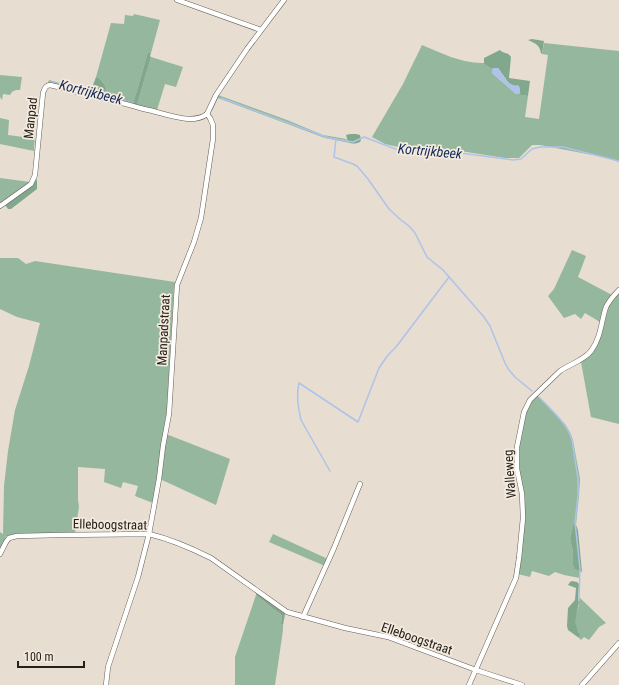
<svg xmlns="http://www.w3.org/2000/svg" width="619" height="685" font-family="'Roboto Condensed',sans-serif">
<rect width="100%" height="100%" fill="#e7ddd1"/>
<!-- green -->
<g fill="#94b79d">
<path d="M134,14L160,20L151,53L148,52L133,104L48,83L49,80L104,95C104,93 106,89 106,88C105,84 100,78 96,77L111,23L124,24L125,15L133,16Z"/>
<path d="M544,43L619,51V162L603,157L540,145H532L519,158H505L460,151L398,147L385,144L372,137L403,84L422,45C441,53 463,64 484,63V64L492,69V73L516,94L520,93L522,95L528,96L525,117L539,119L548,55L542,54Z"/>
<path d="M151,57L183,67L176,87L165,84L157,110L137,105Z"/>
<path d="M0,75L22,77L20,90C15,90 13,90 10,95L3,94L2,100L0,97Z"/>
<path d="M218,95L287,120L323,135L346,139L348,142L350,143L325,138L218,98L212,111L210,110Z"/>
<path d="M0,118L9,120L8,135L23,137L24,129L35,130L34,151L0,144Z"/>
<path d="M0,178L30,182L6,201L0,204Z"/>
<path d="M572,250L586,256L578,277L612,295L600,322L585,313L581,319L575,314L564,318L548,296L554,289Z"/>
<path d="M0,258H18L26,264L35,261L175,282L174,286L167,409L161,447L157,481L153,503L135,496L138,486L123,482L121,488L104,482L105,469L78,467V500L79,507L75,533L6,536L0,549V532L3,534L4,486L8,451L15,410L29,366L40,323L17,317L0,309Z"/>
<path d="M619,292V424L591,417L581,362C599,350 601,336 606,316C607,312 608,306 611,302C613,298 616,295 619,292Z"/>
<path d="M537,395L565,424L570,432L573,440L580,479L579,496L576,525L574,524L570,538L573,553V565L574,569L580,571V578L564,575L555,572L549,576L532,571L530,577L518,574L521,556V484L519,466V444L525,417L527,410L530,404Z"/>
<path d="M166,434L230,459L216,505L160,479Z"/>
<path d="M273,534L328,559L325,566L269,542Z"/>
<path d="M256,595L274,609L282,616L281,624L283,625V630L275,685H235V657Z"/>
<path d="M579,597L606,623L599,627L589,640L584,637L581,640L579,638L581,634C569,626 578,613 579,604C579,601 578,599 579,597Z"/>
</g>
<!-- forest -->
<g fill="#81a88c">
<path d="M532,39L544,41L542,54L541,53C539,44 536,44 528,40Z"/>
<path d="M500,50C504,54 508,52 511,57L509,78L530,81L528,96L521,95L520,93V88L510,85L498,68H495L492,69L484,64V58Z"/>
<path d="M148,52L151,53L150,56L151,57L137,105L133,104Z"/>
<path d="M96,77C100,78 105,84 106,88C106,89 104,94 104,95L96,92L99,86L93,85Z"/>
<path d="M350,134H356L360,135L361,140L360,142C355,144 352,144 348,142L346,135Z"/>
<path d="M37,179V189L11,209H8L5,205L33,184Z"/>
<path d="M574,523L576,525L578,530L582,572L574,569L573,565V553L570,538Z"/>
<path d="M572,581L577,582L579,584L578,600L579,602L575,622L578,632L581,634L579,638L568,630L567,626L568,608L575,600L576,588L568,585L570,582Z"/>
<path d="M257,593L284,611L285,614L283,625L281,624L282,616L280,614L256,595Z"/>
</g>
<!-- water -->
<path fill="#aec3ea" d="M495,68H498C503,75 509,88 518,85L520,88V93L516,94L492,73V69Z"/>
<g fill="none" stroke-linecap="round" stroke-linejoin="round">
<!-- stream -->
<g stroke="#aec3ea" stroke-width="1.5">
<path d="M51,82L132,103"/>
<path d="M221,98L329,138L353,142L364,137L398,150L460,153L513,160L521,159L532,149L540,147H563L619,161"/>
<path d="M336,139L334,157L353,164L357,166L368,179L389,209L401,220L409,226L415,233L427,257L443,270L484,317L490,326L505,363L509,370L515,377L532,391"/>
<path d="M540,398C552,411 567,423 572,440L578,479V495L575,522L580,569L579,600"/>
<path d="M330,471L301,420C298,408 296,395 299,383L358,422L379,368L388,355L396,347L449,277"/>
</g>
<!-- minor casing -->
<g stroke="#665e54" stroke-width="5.5">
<g id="minor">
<path d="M177,0L261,30"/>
<path d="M207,114L216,95L247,49L284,0"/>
<path d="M0,206L3,204L31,184L35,175L43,93C45,88 45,86 50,85C81,93 113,100 144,109C159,112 173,118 189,119C196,119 202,118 207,114"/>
<path d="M0,554L6,542L9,538L17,536L60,535L149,534C170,539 191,548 211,558L287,612L345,628L388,637L476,670L522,685"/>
<path d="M303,617L334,548L360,484"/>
<path d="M106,685L108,667L138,577L149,534L159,479L163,446L169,414L177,285L194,242L201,218L213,139V125L210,118L207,114"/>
<path d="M469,685L516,578L519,558L523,518L522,494L517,469V447L524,412L530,400L560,371C570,364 583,361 591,351C601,338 601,322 606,307C609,301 614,295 619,290"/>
<path d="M582,685L619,643"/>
</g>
</g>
<!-- minor -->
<use href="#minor" stroke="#fff" stroke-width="4.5"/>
</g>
<g text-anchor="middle" stroke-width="3.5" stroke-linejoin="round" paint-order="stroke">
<!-- street labels -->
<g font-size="13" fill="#24201c" stroke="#f4eade">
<text transform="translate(30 118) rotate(-84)" y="5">Manpad</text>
<text transform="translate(163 330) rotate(-87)" y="5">Manpadstraat</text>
<text transform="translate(509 474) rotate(-94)" y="5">Walleweg</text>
<text transform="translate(110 524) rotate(1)" y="5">Elleboogstraat</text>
<text transform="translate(417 638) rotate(19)" y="5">Elleboogstraat</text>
</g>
<!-- water labels -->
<g font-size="14" font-style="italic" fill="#112957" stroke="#f4eade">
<text transform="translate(91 92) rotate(14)" y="5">Kortrijkbeek</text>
<text transform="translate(430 151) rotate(5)" y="5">Kortrijkbeek</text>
</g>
</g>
<!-- scale -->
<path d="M18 661v6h66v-6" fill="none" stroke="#24201c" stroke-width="2"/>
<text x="24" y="661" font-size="12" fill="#24201c" stroke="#f4eade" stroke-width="3" paint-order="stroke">100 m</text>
</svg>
